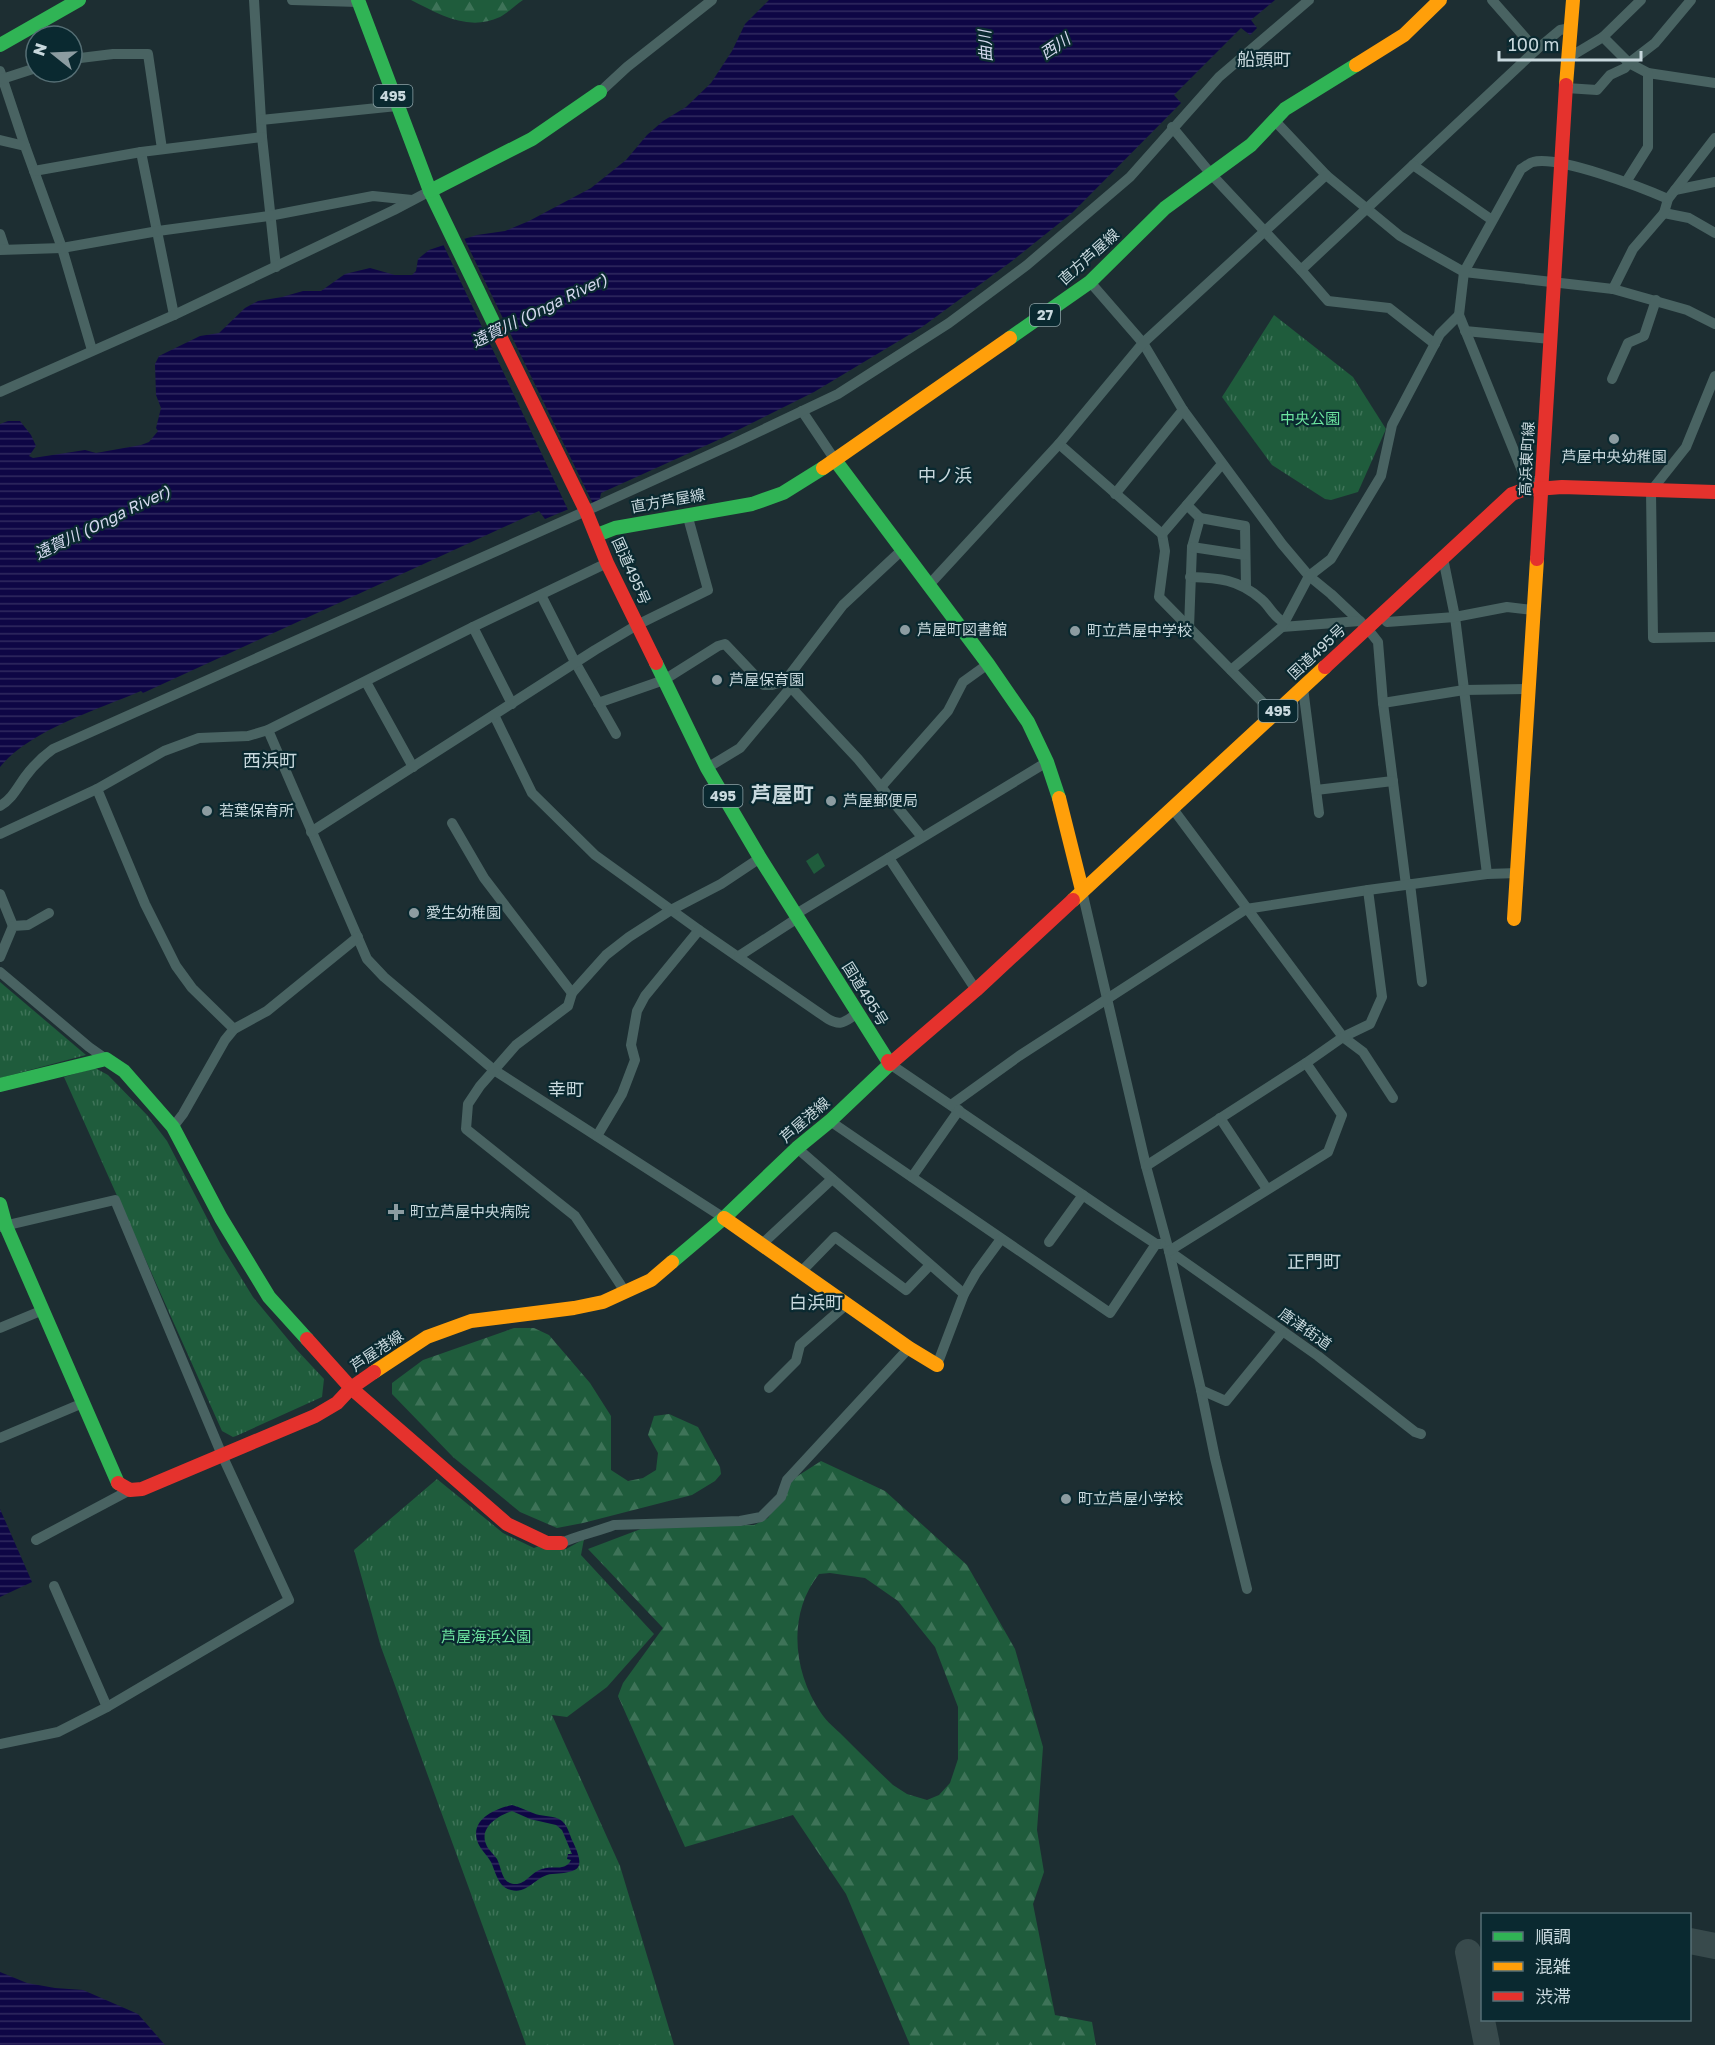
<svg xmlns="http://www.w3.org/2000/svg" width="1715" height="2045" font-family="'Golos Text','Noto Sans JP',sans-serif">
<defs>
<pattern id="forest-firs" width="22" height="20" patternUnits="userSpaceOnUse" patternTransform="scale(1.5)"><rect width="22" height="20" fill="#1f5c3c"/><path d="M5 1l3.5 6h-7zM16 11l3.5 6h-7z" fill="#3e7358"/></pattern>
<pattern id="park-tufts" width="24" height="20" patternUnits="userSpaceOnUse" patternTransform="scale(1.5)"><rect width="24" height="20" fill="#1f5c3c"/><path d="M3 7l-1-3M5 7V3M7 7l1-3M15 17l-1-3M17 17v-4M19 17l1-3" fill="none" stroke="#3e7358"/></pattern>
<pattern id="water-rules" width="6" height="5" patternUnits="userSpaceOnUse" patternTransform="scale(1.5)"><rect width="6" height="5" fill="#0e0645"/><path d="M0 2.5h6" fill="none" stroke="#302a5f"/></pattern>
</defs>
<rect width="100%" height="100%" fill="#1d2e32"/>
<!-- green -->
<path fill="#1f5c3c" d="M818,853L825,866L814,874L806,861Z"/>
<!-- forest -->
<g fill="url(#forest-firs)" fill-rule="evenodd">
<path d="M411,0H523C515,5 508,13 500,17C468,32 439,14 411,0Z"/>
<path d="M514,1328H534L549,1335L590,1383L611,1416V1470L628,1481L643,1478L656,1470L658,1453L648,1435L654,1416L669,1414L698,1427L720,1467L721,1474L715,1481L692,1495L583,1523L557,1528L520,1512L453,1457L392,1394V1383L423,1360Z"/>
<path d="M821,1461L885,1491L967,1565L1015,1649L1043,1747L1037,1830L1044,1872L1033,1904L1055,2015L1092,2022L1096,2045H910L846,1894L793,1815L685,1847L618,1696L623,1683L663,1628L588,1549L646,1527L754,1525L768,1518L793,1479ZM830,1573L865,1578L898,1601L935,1647L958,1707V1759L950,1783L939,1795L927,1800L907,1794L893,1785C876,1769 860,1753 843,1736C836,1729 827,1722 821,1713C793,1672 787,1614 819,1574Z"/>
</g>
<!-- park -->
<g fill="url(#park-tufts)">
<path d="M1274,315L1353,377L1386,429L1358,492L1331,500L1325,499L1272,465L1222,397Z"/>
<path d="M0,982L86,1055L0,1078Z"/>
<path d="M95,1068L108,1075L148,1116L167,1141L221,1245L253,1297L296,1349L324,1379L322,1397L236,1436L233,1437L222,1431L64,1077Z"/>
<path d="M437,1479L503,1533L534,1548L539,1546L566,1549L584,1539L581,1555L654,1634L607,1687L567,1717L552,1715L620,1866L674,2045H526L381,1647L354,1550Z"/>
</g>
<!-- water -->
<g fill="url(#water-rules)" fill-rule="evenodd">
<path d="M769,0H1275L1251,20L1257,28L1250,35L1241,28L1174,95L1181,103L1072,213L1012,261L922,327L814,392L718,440L601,493L598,508L576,506L545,519L539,511L143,693L141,691C97,710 30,730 0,767V424L8,421H20L31,435L36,446L29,456L33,458L85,450L96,453L141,445L149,442L158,431L156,428L161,408L156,395L155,364L159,356L200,336L219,333L245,308L258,301L282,297L303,291H321L345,274L370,268L395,275H412L416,271L418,259L429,250L441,246L477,235L505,231L529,221L591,188L626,160L647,135L663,121L686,107L711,83L732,51L745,24Z"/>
<path d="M0,1509L32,1582L0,1597Z"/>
<path d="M512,1805C520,1807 525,1810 533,1813C541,1817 551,1815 559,1819C568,1824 569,1834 573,1842C586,1870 579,1872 552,1874C536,1875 528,1895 511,1890C498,1887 496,1873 491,1862C487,1855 481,1850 478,1843C469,1820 494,1809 512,1805ZM512,1811L530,1819L556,1825L562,1830L572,1854H568L567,1859L571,1860C565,1872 553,1865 542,1869C531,1872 526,1885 514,1884C501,1883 502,1868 497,1859C494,1854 488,1850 486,1844C479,1827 499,1815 512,1811Z"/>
<path d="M0,1972L27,1983L55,1988L83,1990L138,2014L165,2045H0Z"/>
</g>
<!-- pier -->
<path fill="#1d2e32" d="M463,236L595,508L575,509L569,512L442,242Z"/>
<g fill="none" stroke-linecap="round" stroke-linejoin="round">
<!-- taxiway -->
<g stroke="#384a4c" stroke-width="26">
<path d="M1690,1941L1715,1946"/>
<path d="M1468,1952L1487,2045"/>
</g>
<!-- street -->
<g stroke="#496362" stroke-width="10">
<path d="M254,0L262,137L276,267"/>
<path d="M292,0L358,2"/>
<path d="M1492,0L1536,50"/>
<path d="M1603,37L1629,63L1648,73L1715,83"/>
<path d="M1568,58L1603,37L1641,0"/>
<path d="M72,59L113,54H148L162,149"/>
<path d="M0,71L25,146"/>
<path d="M2,79L36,68"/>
<path d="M1566,88L1597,90L1610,75L1625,68L1629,63L1655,43L1691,0"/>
<path d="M600,92L627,67L712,0"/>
<path d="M261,120L397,106"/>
<path d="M1275,121L1326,175L1400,236L1464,272L1613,289L1687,310L1715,324"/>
<path d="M1172,127L1211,174L1301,270L1536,50L1560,30L1571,28"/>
<path d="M0,140L25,146L62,248L92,350"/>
<path d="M141,152L174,315"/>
<path d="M1413,165L1492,220"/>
<path d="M34,171L141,152L262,137"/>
<path d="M1626,182L1648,147V73"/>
<path d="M1675,190L1715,182"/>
<path d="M1664,213L1689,218L1715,233"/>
<path d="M0,234L5,249"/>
<path d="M0,250L62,248L158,231L269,216L373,196L412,200"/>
<path d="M1301,270L1328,301L1389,308L1435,344"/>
<path d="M1090,282L1143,343L1183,410L1282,544L1309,576L1331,594L1367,628L1378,642L1383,703L1406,885"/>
<path d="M1613,289L1633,249L1664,213L1668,199L1715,138"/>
<path d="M1465,331L1550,339"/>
<path d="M1715,376L1686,447L1651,491L1653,638L1715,637"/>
<path d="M1612,379L1628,343L1644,336L1656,300"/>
<path d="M0,392L174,315L394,210L430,191"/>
<path d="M802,411L835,460"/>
<path d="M1059,444L1162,534L1165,551L1159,597L1274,714"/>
<path d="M1541,488L1523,473L1459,315L1464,272L1521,169C1525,167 1529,163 1533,162C1558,155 1643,188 1668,199"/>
<path d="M1115,494L1183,410"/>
<path d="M1187,505L1200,518L1192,547L1189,628"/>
<path d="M1200,518L1245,526L1246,587"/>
<path d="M1162,534L1222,464"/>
<path d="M1192,547L1245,555"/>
<path d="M902,550L843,605L785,681L858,759L922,837"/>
<path d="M1443,558L1455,617L1487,874"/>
<path d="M1190,577C1219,578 1238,579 1261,599C1270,606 1273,617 1284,622"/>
<path d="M928,586L1059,444L1143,343L1326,175"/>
<path d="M541,595L575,662L616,734"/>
<path d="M1381,615L1387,622L1455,617L1507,607L1533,610"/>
<path d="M473,627L512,704"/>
<path d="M1282,627L1360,621"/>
<path d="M1231,670L1282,627L1309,576L1331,559L1381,476L1392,425L1440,334L1459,315"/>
<path d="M366,682L413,767"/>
<path d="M1303,688L1319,813"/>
<path d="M598,703L664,680L718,646L725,644L764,685H772L785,681"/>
<path d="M1383,703L1464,690L1528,689"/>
<path d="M494,715L532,793L595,855L699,930L828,1019C842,1027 845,1021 858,1013"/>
<path d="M268,730L367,959L384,977L494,1070L724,1218"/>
<path d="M707,768L740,748L791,687"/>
<path d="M881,787L948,711L963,682L988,664"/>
<path d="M97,789L145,904L176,966L192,988L234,1029"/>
<path d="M1316,790L1393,781"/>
<path d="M0,806C12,799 17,788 25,777C33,766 42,757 53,749L586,511L735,443L838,394L949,323L1027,265L1130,177L1219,77L1309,0"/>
<path d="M1173,809L1343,1037L1363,1052L1393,1098"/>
<path d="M452,823L484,878L572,993"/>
<path d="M311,832L595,650L637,625L708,590L687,514"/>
<path d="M0,834L97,789L164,751L199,738L248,736L268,730L473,627L607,563"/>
<path d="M889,858L976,990"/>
<path d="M1410,884L1422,982"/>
<path d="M1082,891L1146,1166L1169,1251L1201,1390L1215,1458L1247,1589"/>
<path d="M0,894L13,926"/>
<path d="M739,956L793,921L796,914L1047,762"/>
<path d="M0,957L13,926L28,925L49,913"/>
<path d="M0,972L89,1047L106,1059"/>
<path d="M890,1064L1118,1219L1156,1244H1161"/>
<path d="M951,1105L1019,1056L1246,909L1368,890L1487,874L1518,873"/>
<path d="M1220,1118L1267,1189"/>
<path d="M830,1121L1110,1313L1156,1244"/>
<path d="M173,1127L183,1114L225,1040L234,1029L267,1011L358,937"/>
<path d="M597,1136L622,1094L635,1060L631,1045L637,1011L645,996L699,930"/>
<path d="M797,1148L964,1294"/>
<path d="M1146,1166L1306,1063L1343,1037L1370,1024L1382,997L1368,890"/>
<path d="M912,1177L959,1110"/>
<path d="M1049,1242L1083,1195"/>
<path d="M762,1244L832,1179"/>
<path d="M1169,1251L1318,1356L1415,1432L1421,1434"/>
<path d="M1169,1251L1328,1152L1342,1115L1306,1063"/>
<path d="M801,1272L835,1237L906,1290L930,1265"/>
<path d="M626,1293L575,1216L466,1129L468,1104L480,1086L516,1045L568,1006L572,993L606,955L629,937L671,910L721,884L760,858"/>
<path d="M0,1328L43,1310"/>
<path d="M937,1365L964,1294L976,1273L1001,1239"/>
<path d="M769,1388L796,1361L800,1345L847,1304"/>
<path d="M1201,1390L1226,1401L1282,1332"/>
<path d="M0,1438L83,1403"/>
<path d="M36,1540L130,1490"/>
<path d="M561,1543C579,1535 596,1532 614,1525L740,1521L761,1517L781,1497L787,1480L909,1348"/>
<path d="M54,1586L107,1707"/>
<path d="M0,1744L58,1732L107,1707L289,1600L222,1455L115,1200L0,1227"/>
</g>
<!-- fast -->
<g stroke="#30b455" stroke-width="14">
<path d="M358,0L430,191L498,332"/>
<path d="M0,45L79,0"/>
<path d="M430,191L532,139L600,92"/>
<path d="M1010,338L1090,282L1165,208L1251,145L1285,109L1356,65"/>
<path d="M835,460L988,664L1028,722L1047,762L1059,798"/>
<path d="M597,535L615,528L752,504L783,493L823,468"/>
<path d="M656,663L707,768L760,858L888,1061"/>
<path d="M0,1085L106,1059L124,1071L173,1127L221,1218L269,1297L307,1339"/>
<path d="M0,1204L6,1226L118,1483"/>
<path d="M672,1262L724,1218L797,1148L830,1121L890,1064"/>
</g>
<!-- slow -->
<g stroke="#ff9f0a" stroke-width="14">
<path d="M1356,65L1404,35L1440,0"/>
<path d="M1566,85L1573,0"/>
<path d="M823,468L1010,338"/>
<path d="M1059,798L1082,890"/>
<path d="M1073,900L1325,667"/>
<path d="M1514,919L1537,559"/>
<path d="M724,1218L909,1348L937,1365"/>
<path d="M374,1372L427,1337L471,1321L574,1308L603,1302L651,1280L672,1262"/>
</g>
<!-- jam -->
<g stroke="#e5322d" stroke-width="14">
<path d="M498,332L586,511L607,563L656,663"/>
<path d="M1537,559L1566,85"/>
<path d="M1325,667L1512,494L1523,490L1562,487L1715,492"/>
<path d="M888,1061L890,1064L976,990L1073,900"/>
<path d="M307,1339L351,1388L507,1524L547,1543H561"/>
<path d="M118,1483L130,1490L142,1489L315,1416L337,1403L351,1388L374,1372"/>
</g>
</g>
<!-- markers -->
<g fill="#8c9ca1" stroke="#0a2930" stroke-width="2">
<circle cx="1614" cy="439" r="6"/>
<circle cx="905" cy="630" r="6"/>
<circle cx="1075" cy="631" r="6"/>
<circle cx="717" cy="680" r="6"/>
<circle cx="831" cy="801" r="6"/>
<circle cx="207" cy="811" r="6"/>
<circle cx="414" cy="913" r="6"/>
<path d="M393 1203h6v6h6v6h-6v6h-6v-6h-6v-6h6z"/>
<circle cx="1066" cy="1499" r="6"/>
</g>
<g text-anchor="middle" stroke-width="4.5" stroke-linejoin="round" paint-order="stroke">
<!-- shield labels -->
<g fill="#0a2930" stroke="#8fa4a9" stroke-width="1.5">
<rect x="373.5" y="85" width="39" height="22" rx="4.5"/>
<rect x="1030" y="304" width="30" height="22" rx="4.5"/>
<rect x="1258.5" y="700" width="39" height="22" rx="4.5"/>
<rect x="703.5" y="785" width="39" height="22" rx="4.5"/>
</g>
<g font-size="14" font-weight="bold" fill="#c8d8dd">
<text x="393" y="101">495</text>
<text x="1045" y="320">27</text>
<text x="1278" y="716">495</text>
<text x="723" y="801">495</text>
</g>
<!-- street labels -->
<g font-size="15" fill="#c8d8dd" stroke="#0a2930">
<text transform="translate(1089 257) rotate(-42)" y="5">直方芦屋線</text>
<text transform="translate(1527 459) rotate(-87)" y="5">高浜東町線</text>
<text transform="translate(668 501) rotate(-10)" y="5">直方芦屋線</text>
<text transform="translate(631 571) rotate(66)" y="5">国道495号</text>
<text transform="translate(1317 652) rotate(-43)" y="5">国道495号</text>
<text transform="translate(865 994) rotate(58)" y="5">国道495号</text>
<text transform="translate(805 1120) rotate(-41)" y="5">芦屋港線</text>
<text transform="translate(1305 1329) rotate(35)" y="5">唐津街道</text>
<text transform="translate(377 1351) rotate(-34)" y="5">芦屋港線</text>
</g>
<!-- park labels -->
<g font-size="15" fill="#6ce49f" stroke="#0a2930">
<text x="1310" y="424">中央公園</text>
<text x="486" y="1642">芦屋海浜公園</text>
</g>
<!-- poi labels -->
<g font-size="15" fill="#c8d8dd" stroke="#0a2930" text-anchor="start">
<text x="1614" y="462" text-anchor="middle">芦屋中央幼稚園</text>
<text x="917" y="635">芦屋町図書館</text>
<text x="1087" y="636">町立芦屋中学校</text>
<text x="729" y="685">芦屋保育園</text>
<text x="843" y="806">芦屋郵便局</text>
<text x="219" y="816">若葉保育所</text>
<text x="426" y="918">愛生幼稚園</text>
<text x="410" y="1217">町立芦屋中央病院</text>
<text x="1078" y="1504">町立芦屋小学校</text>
</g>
<!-- water labels -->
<g font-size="16" font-style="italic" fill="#d3d8ed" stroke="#0a2930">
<text transform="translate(985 46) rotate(-93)" y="6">曲川</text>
<text transform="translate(1055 46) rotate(-34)" y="6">西川</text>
<text transform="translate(539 310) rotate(-26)" y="6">遠賀川 (Onga River)</text>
<text transform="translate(102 522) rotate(-26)" y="6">遠賀川 (Onga River)</text>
</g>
<!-- quarter labels -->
<g font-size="18" fill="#c8d8dd" stroke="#0a2930">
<text x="1264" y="66">船頭町</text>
<text x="945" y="482">中ノ浜</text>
<text x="270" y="767">西浜町</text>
<text x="566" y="1096">幸町</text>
<text x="1314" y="1268">正門町</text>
<text x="816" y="1309">白浜町</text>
</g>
<!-- district labels -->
<g font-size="21" font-weight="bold" fill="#c8d8dd" stroke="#0a2930">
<text x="782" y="802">芦屋町</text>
</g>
</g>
<!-- legend -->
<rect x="1481" y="1913" width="210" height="108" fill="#0a2930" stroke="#566f75" stroke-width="1.5"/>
<rect x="1493" y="1932" width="30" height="9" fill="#30b455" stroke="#566f75" stroke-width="1.5"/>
<text x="1535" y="1943" font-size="18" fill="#c8d8dd">順調</text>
<rect x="1493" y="1962" width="30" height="9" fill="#ff9f0a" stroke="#566f75" stroke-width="1.5"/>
<text x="1535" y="1973" font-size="18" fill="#c8d8dd">混雑</text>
<rect x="1493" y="1992" width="30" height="9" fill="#e5322d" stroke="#566f75" stroke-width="1.5"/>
<text x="1535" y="2003" font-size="18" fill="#c8d8dd">渋滞</text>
<!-- north arrow -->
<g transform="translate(54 54) rotate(288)"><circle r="28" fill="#0a2930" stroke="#566f75" stroke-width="1.5"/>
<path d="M0-4.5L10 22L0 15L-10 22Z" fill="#8c9ca1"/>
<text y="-9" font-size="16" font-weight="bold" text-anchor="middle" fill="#c8d8dd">N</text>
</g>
<!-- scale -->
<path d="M1499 51v9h142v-9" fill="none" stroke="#c8d8dd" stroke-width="3"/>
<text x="1508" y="51" font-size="18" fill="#c8d8dd" stroke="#0a2930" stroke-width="4.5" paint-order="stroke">100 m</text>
</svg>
